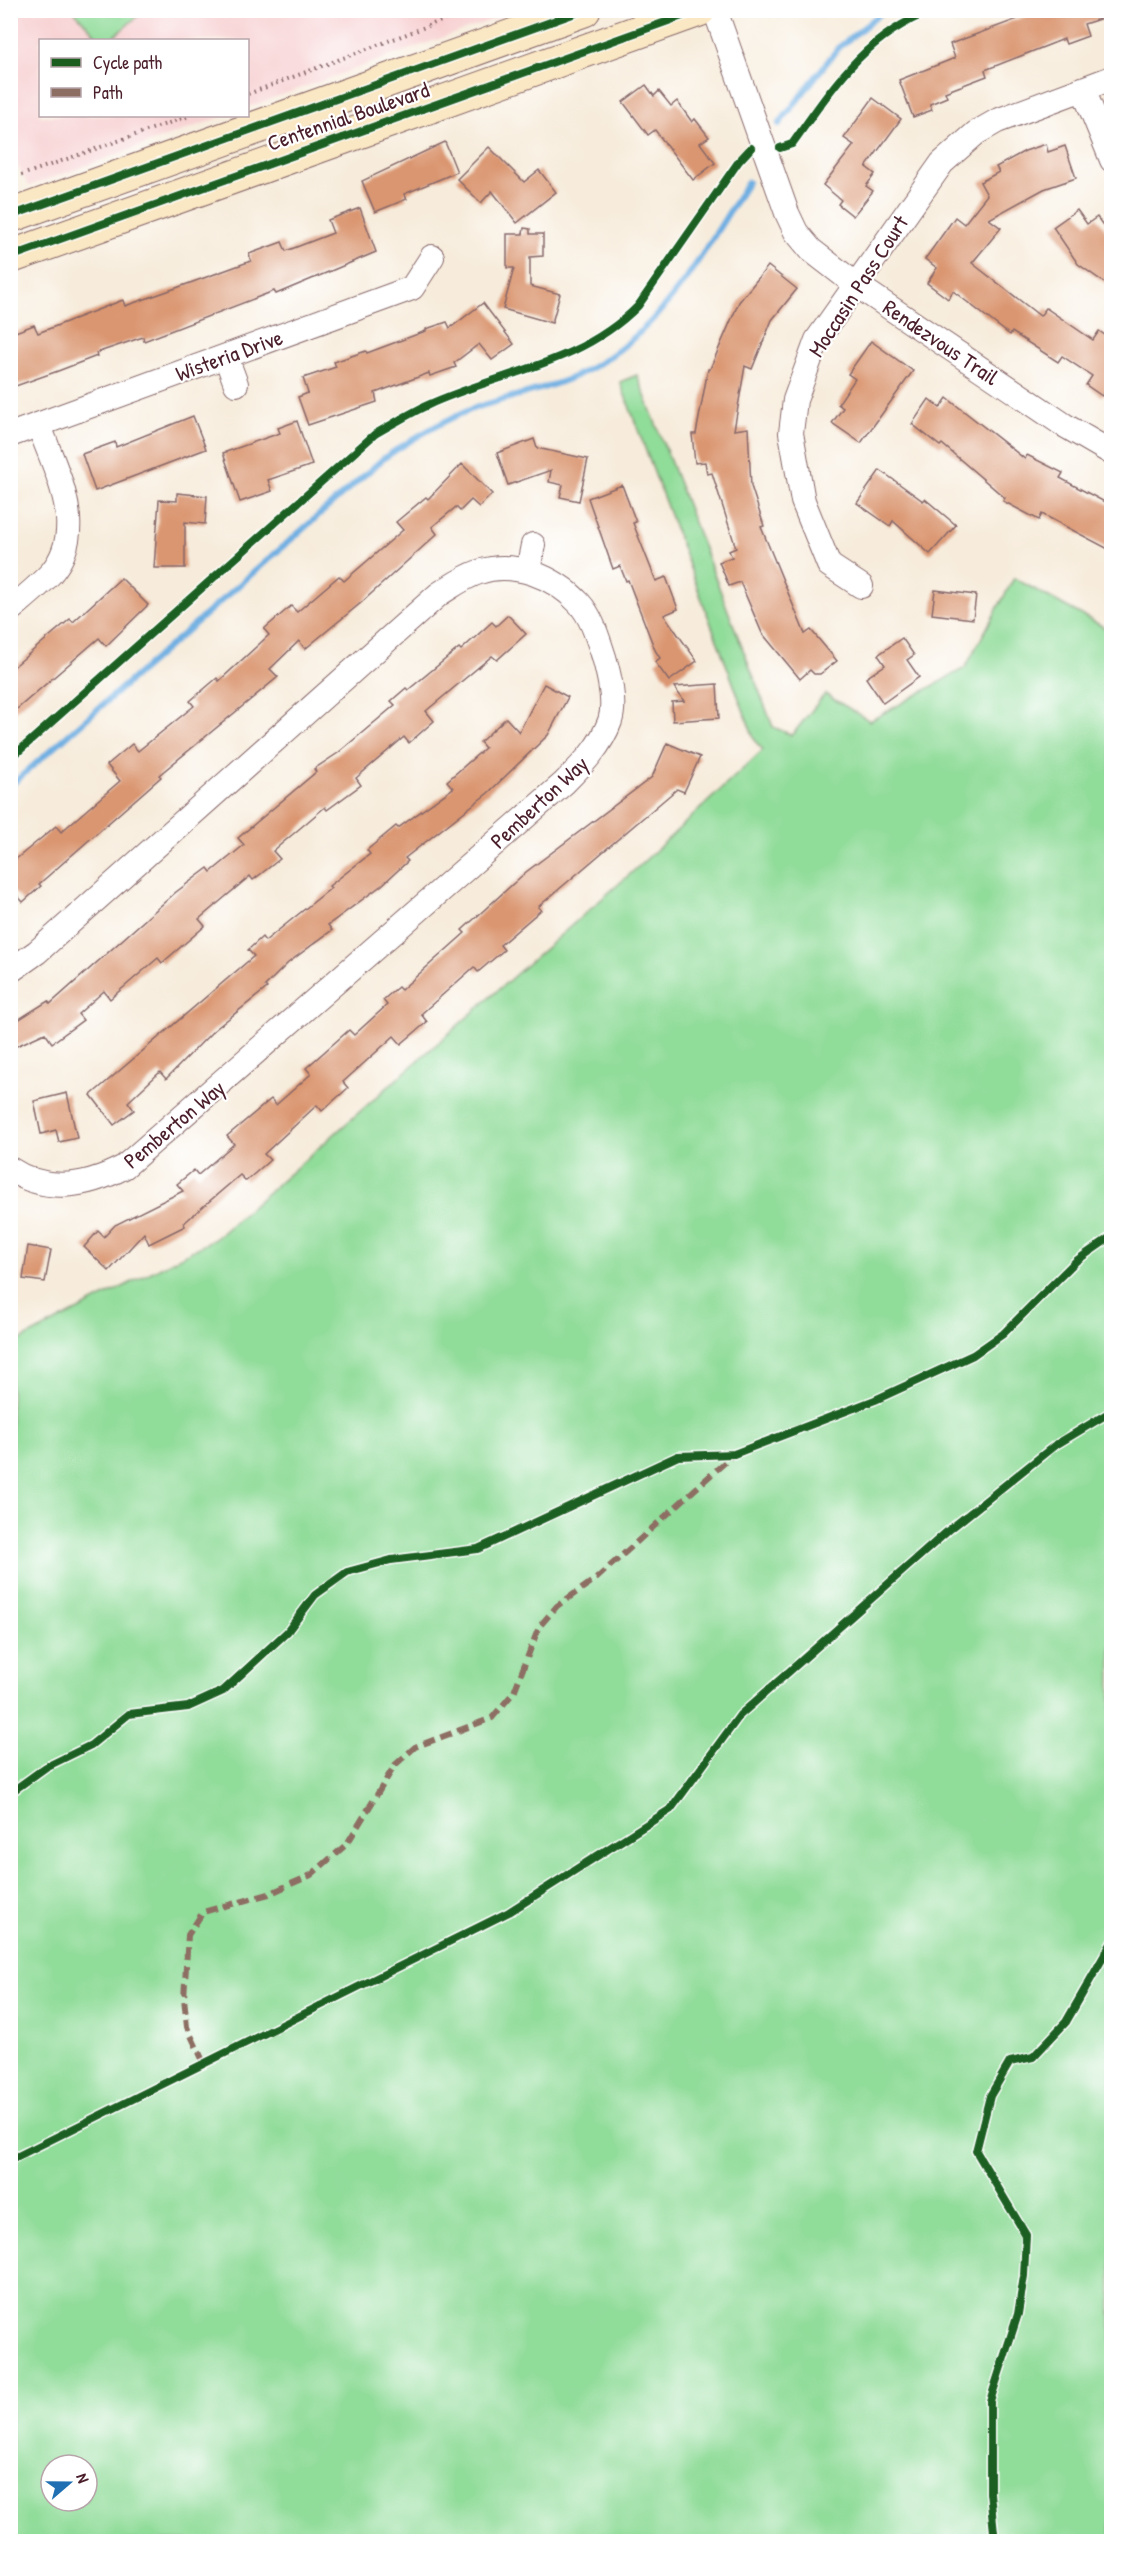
<svg xmlns="http://www.w3.org/2000/svg" width="1122" height="2552" font-family="'Patrick Hand',sans-serif">
<rect width="100%" height="100%" fill="#fff"/>
<filter id="ink" filterUnits="userSpaceOnUse"><feTurbulence type="fractalNoise" baseFrequency=".0167" numOctaves="2"/><feDisplacementMap in="SourceGraphic" scale="12" xChannelSelector="R" yChannelSelector="G"/><feConvolveMatrix kernelMatrix="1 2 1 2 8 2 1 2 1" color-interpolation-filters="sRGB"/></filter>
<filter id="wash" filterUnits="userSpaceOnUse"><feTurbulence type="fractalNoise" baseFrequency=".008" numOctaves="4" result="noise"/><feDisplacementMap in="SourceGraphic" scale="24" xChannelSelector="R" yChannelSelector="G"/><feGaussianBlur stdDeviation="1.35" result="paint"/><feColorMatrix in="noise" values="0 0 0 0 0 0 0 0 0 0 0 0 0 0 0 0 0 1.4 0 .05"/><feComposite in="paint" operator="in"/></filter>
<g filter="url(#wash)">
<rect width="100%" height="100%" fill="#f7ecdb"/>
<!-- built -->
<path fill="#f7cfd0" d="M10,11H517L248,107V40H40V116H224L29,186L11,154Z"/>
<!-- green -->
<g fill="#90dc99" stroke="#6d7e62" stroke-width="1.5" fill-rule="evenodd">
<path d="M74,11H136L139,15L110,40H100Z"/>
<path d="M637,375L773,727L792,735L825,694L870,721L965,668L1014,578L1111,631V2541H11V1345L215,1239L638,867L763,750L755,741L620,382ZM51,2465H87V2501H51Z"/>
</g>
<g fill="none" stroke-linecap="round" stroke-linejoin="round">
<!-- stream -->
<g stroke="#6eafe2" stroke-width="6">
<path d="M779,124L838,48L885,10"/>
<path d="M10,786L384,458C412,439 443,420 475,408C507,397 541,391 571,378C659,340 699,258 748,182"/>
</g>
</g>
<g id="blocks">
<!-- building -->
<g fill="#da9671">
<path d="M1042,10H1112V15L1084,24L1088,36L1066,44L1064,39L985,70L987,76L945,92L947,97L930,104L932,110L913,117L899,80L955,58L950,44Z"/>
<path d="M646,85L654,96L659,91L671,106L677,101L692,122L695,119L709,137L700,143L715,163L693,180L655,130L648,135L623,102Z"/>
<path d="M873,98L901,119L866,167L875,174L866,186L873,191L853,216L838,204L841,200L823,185L854,145L844,138Z"/>
<path d="M445,142L457,172L404,194L407,199L375,212L362,181Z"/>
<path d="M1046,144L1048,152L1065,146L1076,178L1044,189L989,219L1001,228L972,263L1040,316L1046,308L1093,340L1099,331L1112,340V382L1102,396L1086,385L1092,376L1062,356L1058,362L1012,332L1010,335L953,291L948,299L927,283L937,268L925,259L955,217L964,224L987,195L980,182L999,172L996,167L1025,151Z"/>
<path d="M489,147L524,182L539,170L556,192L517,223L492,191L481,203L457,179Z"/>
<path d="M360,208L376,252L276,294L274,291L144,341L143,337L96,353L97,356L58,371L10,388V334L34,325L38,333L123,300L125,306L165,292L251,261L249,254L282,242L286,251L333,233L328,220Z"/>
<path d="M1077,210L1087,224L1097,217L1112,238V288L1078,264L1053,227Z"/>
<path d="M524,228L530,229V234H543V256L530,257V286L560,294L552,323L503,309L514,268H507V234H523Z"/>
<path d="M768,266L797,289L772,320L752,369L745,366L734,430L748,428L751,486L764,526L761,527L805,634L811,630L837,661L820,674H814L810,670L800,679L762,633L740,582L729,586L719,562L732,557L729,551L736,548L712,473L707,474L705,462L695,463L692,434H696L708,369H710L739,302Z"/>
<path d="M483,303L514,344L492,360L479,344L454,363L456,367L430,376L429,373L375,393L377,402L308,425L298,397L308,393L303,378L336,367L334,362L366,351L367,353L426,331V329L447,322L450,328Z"/>
<path d="M871,341L913,371L861,443L832,423L843,408L838,404L855,379L848,374Z"/>
<path d="M947,398L1025,459L1027,455L1063,473L1060,478L1112,506V551L1042,514L1039,520L1003,501L1005,498L942,444L940,446L912,424L929,399L940,408Z"/>
<path d="M193,416L206,449L95,491L82,454L115,442L116,447Z"/>
<path d="M297,421L312,465L268,480L272,491L240,502L223,453L280,433L278,428Z"/>
<path d="M534,439L537,448L588,459L579,501L560,497L563,485L549,482L551,470L508,485L497,453Z"/>
<path d="M462,464L492,494L479,507L471,500L460,511L456,507L432,527L437,534L362,602L305,649L299,641L270,669L278,677L159,775L161,777L39,884L41,886L23,902L10,888V864L56,826L61,832L120,781L107,765L132,744L138,751L194,706L190,701L217,678L219,681L269,635L264,629L291,606L297,612L339,576L344,581L403,530L396,522L426,497L428,499Z"/>
<path d="M880,470L923,501L925,499L956,525L930,554L893,521L890,526L857,503Z"/>
<path d="M622,485L636,522L633,523L656,581L666,577L678,609L664,615L697,661L669,681L655,662L660,658L655,650L628,580L626,581L620,566L613,569L588,498Z"/>
<path d="M177,493L207,496L205,524L185,522V568H154L159,500L177,501Z"/>
<path d="M121,578L148,605L106,646L99,638L10,715V670L70,619L73,622Z"/>
<path d="M935,590L976,595L973,619L932,614Z"/>
<path d="M508,615L526,634L497,660L492,656L426,711L434,721L409,743L404,737L356,778L361,785L327,810L325,807L273,851L280,859L253,880L250,876L199,919L205,926L162,963L158,958L110,999L104,991L78,1014L83,1020L52,1043L45,1033L10,1049V1025L48,1001L50,1004L176,892L208,868L211,872L244,845L238,838L316,772L314,769L338,753L395,705L391,701L406,688L408,690L459,648L461,650L492,622L496,626Z"/>
<path d="M902,638L914,655L907,660L919,677L883,703L866,678L885,665L878,655Z"/>
<path d="M544,684L568,697L548,735L488,793L405,858L408,861L382,885L328,925L332,930L288,963L265,986L267,988L213,1031L166,1079L160,1072L128,1102L134,1110L114,1125L91,1095L254,956L248,950L262,937L265,941L331,888L329,886L370,854L367,850L396,826L398,828L453,788L447,781L485,748L480,742L506,718L519,732Z"/>
<path d="M717,684L719,718L673,721L672,702L684,701L674,687Z"/>
<path d="M667,743L700,757L684,792L677,789L538,907L541,910L500,945L504,950L478,972L474,967L421,1014L427,1022L401,1044L394,1036L343,1082L348,1088L322,1111L317,1105L264,1154L270,1160L246,1181L240,1175L184,1223L185,1226L149,1244L144,1233L109,1271L84,1247L98,1231L104,1237L115,1225L183,1191L177,1184L194,1170L198,1175L234,1144L227,1136L271,1099L276,1105L311,1074L306,1068L349,1030L354,1035L387,1005L383,1000L398,987L401,990L465,933L462,930L526,872L652,777Z"/>
<path d="M67,1093L77,1138L59,1142L56,1130L41,1134L34,1101Z"/>
<path d="M28,1246L51,1250L45,1282L23,1279Z"/>
</g>
</g>
</g>
<g filter="url(#ink)">
<use href="#blocks" fill-opacity="0" stroke="#876769" stroke-width="1.5"/>
<g fill="none" stroke-linecap="round" stroke-linejoin="round">
<!-- minor casing -->
<g stroke="#876769" stroke-width="26">
<g id="minor">
<path d="M715,10L787,213L796,232L811,250L855,284L1064,425L1112,453"/>
<path d="M1083,89L1112,160"/>
<path d="M226,357L236,384"/>
<path d="M10,435L412,288L432,257"/>
<path d="M528,570L533,545"/>
<path d="M861,586L829,565L803,501L791,433L795,400L817,340L942,163L976,133L997,121L1112,78"/>
<path d="M10,610C24,598 39,586 51,573C89,529 55,471 39,425"/>
<path d="M10,971L37,952L439,594C452,586 464,577 479,572C514,560 555,577 579,603C592,617 598,639 604,657C609,675 616,703 610,721C601,746 583,764 564,783L124,1167C88,1186 47,1194 10,1169"/>
</g>
</g>
<!-- secondary casing -->
<g stroke="#876769" stroke-width="35">
<g id="secondary">
<path d="M10,216L584,10"/>
<path d="M10,257L699,10"/>
</g>
</g>
<!-- path -->
<g stroke="#876769" stroke-width="4" stroke-dasharray="1.5 4.5" stroke-linecap="butt">
<path d="M248,94L470,10"/>
<path d="M10,179L189,116"/>
</g>
<!-- minor -->
<use href="#minor" stroke="#fff" stroke-width="24"/>
<!-- secondary -->
<use href="#secondary" stroke="#fae7c3" stroke-width="33"/>
<!-- quiet -->
<path stroke="#8d6e63" stroke-width="6" stroke-dasharray="12 6" stroke-linecap="butt" d="M204,2063L187,2027L184,1998L188,1935L203,1912L269,1894L311,1875L347,1844L395,1765L415,1747L492,1718L514,1692L539,1627L557,1606L597,1578L734,1454"/>
<!-- cycleway casing -->
<g stroke="#fff" stroke-width="11">
<g id="cycleway">
<path d="M780,148L792,144C833,87 864,36 933,10"/>
<path d="M10,216L584,10"/>
<path d="M10,257L699,10"/>
<path d="M10,759L375,434C393,424 410,413 428,405C500,372 580,365 638,306L739,161L751,148"/>
<path d="M10,1793L46,1767L91,1745L129,1714L188,1707L223,1691L287,1632L315,1595L347,1572L391,1560L478,1549L678,1456L734,1454L875,1400L973,1355L1003,1334L1076,1261L1112,1236"/>
<path d="M10,2160L509,1912L671,1809L740,1715L949,1530L1054,1446L1112,1411"/>
<path d="M995,2542L990,2493V2401L1018,2314L1024,2276L1026,2235L976,2151L990,2096L1010,2062L1033,2057L1066,2022L1112,1942"/>
</g>
</g>
<!-- cycleway -->
<use href="#cycleway" stroke="#1b5e20" stroke-width="8"/>
</g>
</g>
<g text-anchor="middle" stroke-width="4.5" stroke-linejoin="round" paint-order="stroke">
<!-- street labels -->
<g font-size="22" fill="#4a1f2b" stroke="#fff">
<text transform="translate(348 116) rotate(-19)" y="8">Centennial Boulevard</text>
<text transform="translate(858 286) rotate(-57)" y="8">Moccasin Pass Court</text>
<text transform="translate(941 342) rotate(34)" y="8">Rendezvous Trail</text>
<text transform="translate(229 355) rotate(-20)" y="8">Wisteria Drive</text>
<text transform="translate(539 802) rotate(-43)" y="8">Pemberton Way</text>
<text transform="translate(174 1124) rotate(-40)" y="8">Pemberton Way</text>
</g>
</g>
<!-- margin -->
<rect width="1122" height="2552" fill="none" stroke="#fff" stroke-width="36"/>
<!-- legend -->
<rect x="39" y="39" width="210" height="78" fill="#ffffff" stroke="#b7a5aa" stroke-width="1.5"/>
<rect x="51" y="58" width="30" height="9" fill="#1b5e20" stroke="#b7a5aa" stroke-width="1.5"/>
<text x="93" y="69" font-size="18" fill="#4a1f2b">Cycle path</text>
<rect x="51" y="88" width="30" height="9" fill="#8d6e63" stroke="#b7a5aa" stroke-width="1.5"/>
<text x="93" y="99" font-size="18" fill="#4a1f2b">Path</text>
<!-- north arrow -->
<g transform="translate(69 2483) rotate(70)"><circle r="28" fill="#ffffff" stroke="#b7a5aa" stroke-width="1.5"/>
<path d="M0-4.5L10 22L0 15L-10 22Z" fill="#1f6fb2"/>
<text y="-9" font-size="16" font-weight="bold" text-anchor="middle" fill="#4a1f2b">N</text>
</g>
</svg>
